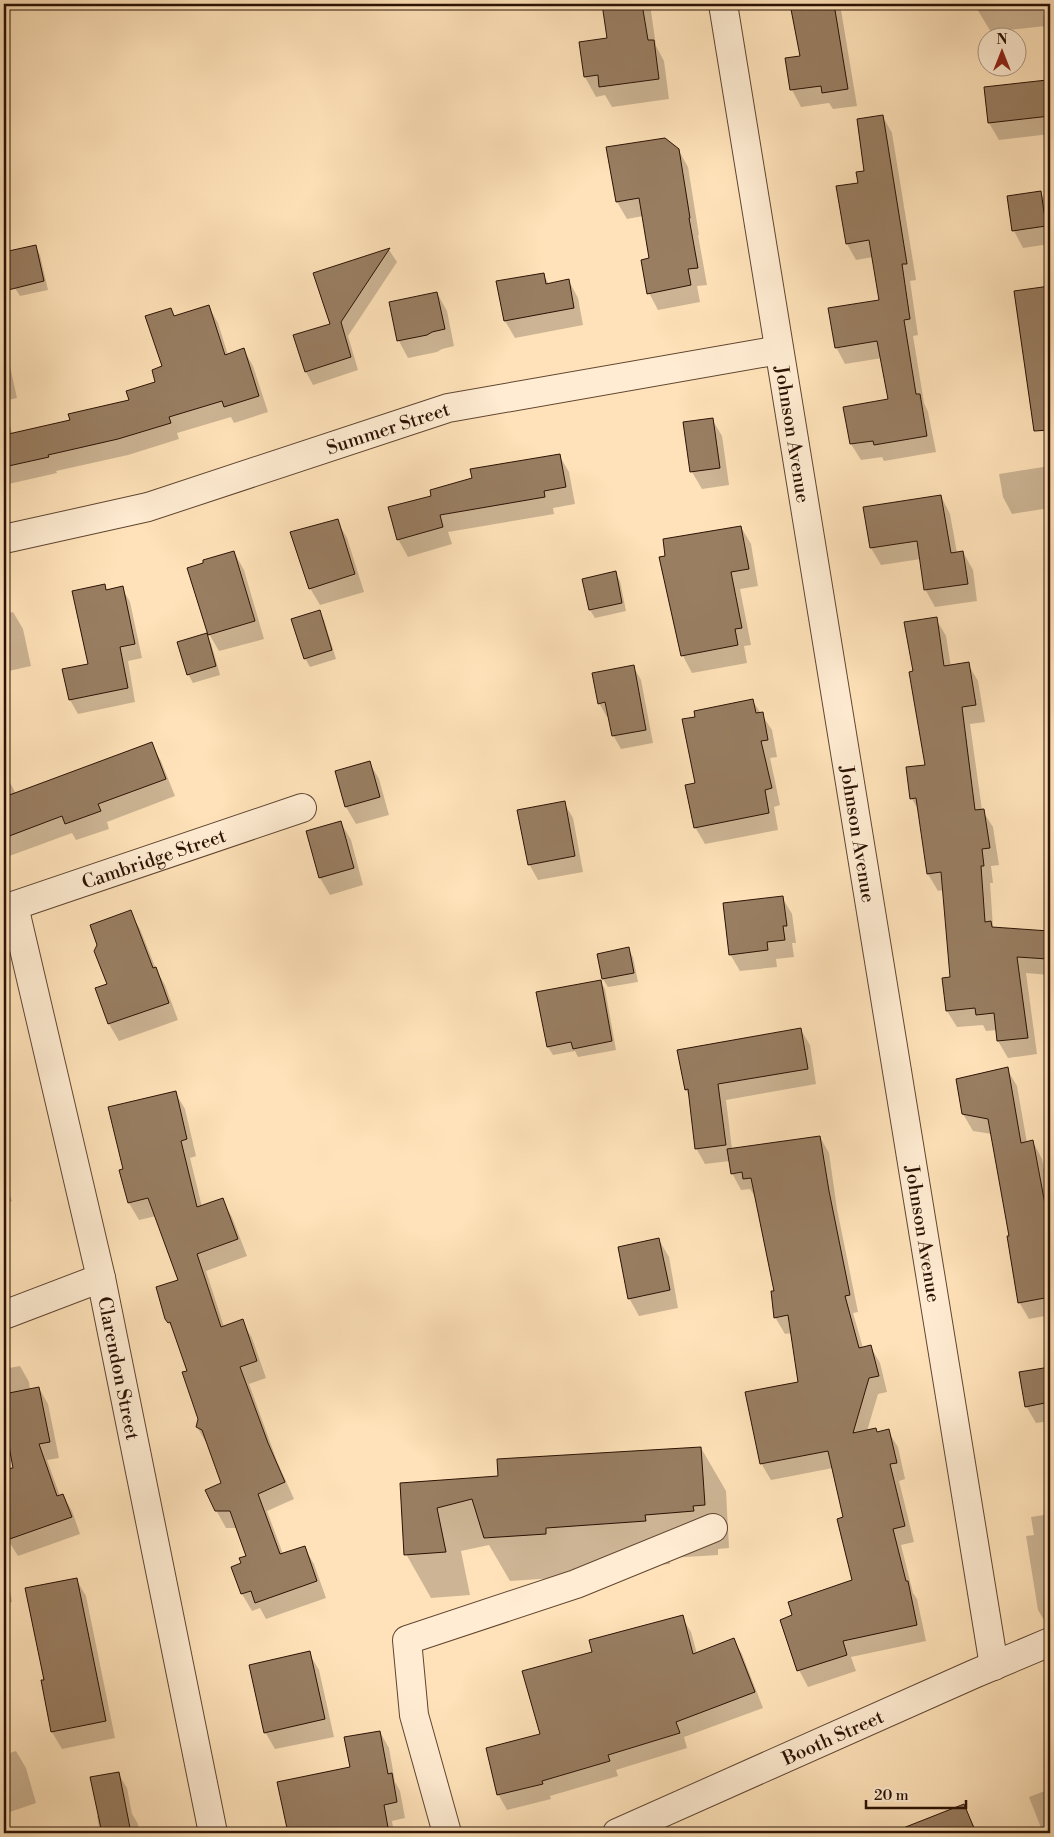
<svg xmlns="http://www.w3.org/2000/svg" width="1054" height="1837" font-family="'Libre Bodoni',serif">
<rect width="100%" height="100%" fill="#ffe2b9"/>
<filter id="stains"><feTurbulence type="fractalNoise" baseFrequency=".004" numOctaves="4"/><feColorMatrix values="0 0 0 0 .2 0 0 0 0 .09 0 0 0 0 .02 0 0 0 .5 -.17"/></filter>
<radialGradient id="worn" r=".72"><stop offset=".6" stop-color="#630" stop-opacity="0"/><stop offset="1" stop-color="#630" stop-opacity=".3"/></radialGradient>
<!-- shadow -->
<g fill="#0003">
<path d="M604,4H650L656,46L664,61L669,99L612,107L605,95L596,97L585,77L609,39Z"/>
<path d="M792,4H840L857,106L833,109L829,103L801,107L792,90L787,59L801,57Z"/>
<path d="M974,4H1042L1045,26L991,32Z"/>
<path d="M1047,81L1050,87V134L999,140L989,123Z"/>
<path d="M883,117L892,133L916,280L910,281L918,335L913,336L924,403L928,412L936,452L884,461L882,457L861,460L851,444L889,400L882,358L845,364L836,347L880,301L873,257L856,260L847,244L837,187L860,184L866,172Z"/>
<path d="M608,148L678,149L688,167L699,235H698L707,285L697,286L700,302L658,310L649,293L651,259L643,216L627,219L617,202Z"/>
<path d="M1041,193L1050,209V244L1023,248L1014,231Z"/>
<path d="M35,246L40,255L48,290L20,296L15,288Z"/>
<path d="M389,250L397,262L348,336L358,370L313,385L306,372L331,325L315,274Z"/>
<path d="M543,274L549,284L569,281L578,298L583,325L515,338L505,321L498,282Z"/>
<path d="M1050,287V410L1038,395L1016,292Z"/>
<path d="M437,293L447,311L454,346L442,349L437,352L408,358L399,341L390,303Z"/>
<path d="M209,307L218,323L228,355L244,350L253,366L268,412L234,423L231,417L177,433L179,439L128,455L56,471L57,473L4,485V339L17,398L4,401L12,434L71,421L131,401L157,383L164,367L175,317Z"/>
<path d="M712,419L722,436L729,485L702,489L692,472L684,423Z"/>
<path d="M559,455L569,472L575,504L553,508L554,514L448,532L452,544L408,557L398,539L433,496Z"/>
<path d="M1050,466V508L1012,514L1003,497L999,474Z"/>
<path d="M941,496L950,514L957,553L963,552L973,570L977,601L935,607L925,589L921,559L881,565L871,548L865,508Z"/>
<path d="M337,521L347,538L364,592L320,605L310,588Z"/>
<path d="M741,527L751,544L758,586L740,589L751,645L744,646L747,663L692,673L683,656L660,558Z"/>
<path d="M234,552L244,570L264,639L219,651L209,634Z"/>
<path d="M615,573L620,581L626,611L595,618L590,610L583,580Z"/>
<path d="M104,586L107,591L122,588L130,602L142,658L128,661L135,702L78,714L70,700L64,670L89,665Z"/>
<path d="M13,612L23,629L31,666L4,672V614Z"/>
<path d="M319,612L324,620L336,659L310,667L305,658Z"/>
<path d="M936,619L946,636L951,667L968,664L978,681L985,722L970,724L982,810L993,827L999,865L991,866L993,883H990L993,927L994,928L1048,932L1050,935V975L1026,973L1037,1054L1008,1058L998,1041L997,1030L986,1031L983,1025L957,1027L947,1011L951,979L943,890L938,891L928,874L919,811L912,799L926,766L914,672Z"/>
<path d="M206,635L211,643L220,675L193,683L188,674Z"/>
<path d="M633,666L641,680L653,743L621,749L613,735L609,716L607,717L599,703Z"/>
<path d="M752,700L772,730L777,757L770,758L780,805L774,807L778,830L705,844L695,827L697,717Z"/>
<path d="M151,744L161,761L175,796L107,822L109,829L76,840L72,833L4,858V771L16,794Z"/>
<path d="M369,762L379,779L389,815L356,824L346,807L336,772Z"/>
<path d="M564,803L573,818L583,872L538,880L529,864Z"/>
<path d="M341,823L351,840L363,885L330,895L320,878Z"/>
<path d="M782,897L792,914L796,943H792L794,957L776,959L777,967L740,971L730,954Z"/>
<path d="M130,912L140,929L156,969L165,985L178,1020L119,1041L109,1024V985Z"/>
<path d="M628,949L633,957L638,982L608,987L603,979L599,955Z"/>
<path d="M600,981L605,989L616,1050L578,1057L575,1051L553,1055L548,1047L537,993Z"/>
<path d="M801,1030L810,1045L816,1084L726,1100L732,1149L820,1137L829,1153L837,1209L858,1312L853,1313L863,1348L870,1346L880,1363L887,1392L878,1394L867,1431L877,1433L888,1431L898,1447L905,1479L899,1481L914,1542L901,1545L913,1593L917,1599L926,1641L851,1657L856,1671L808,1687L799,1670L794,1616L853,1581L844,1518L833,1468L771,1480L761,1463L799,1383L792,1333L785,1334L775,1317V1292L756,1195H754L750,1189L741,1190L732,1173L730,1161L705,1164L696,1148L690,1098L686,1090Z"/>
<path d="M1007,1069L1017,1086L1027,1143L1033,1142L1042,1159L1050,1201V1315L1029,1319L1019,1302L1011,1237L992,1134L973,1131L963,1114Z"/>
<path d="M175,1092L185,1109L196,1156L190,1158L202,1207L222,1200L232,1217L247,1256L206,1271L224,1327L242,1321L252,1338L266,1378L249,1384L277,1461L294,1499L267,1511L283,1554L304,1547L314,1564L326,1598L266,1619L260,1608L252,1611L242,1594L233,1567L243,1564L248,1556L238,1528H226L216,1510L223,1484L207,1444L197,1427L199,1419L189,1372L176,1334L166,1318L180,1281L156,1216L139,1220L129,1203L124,1170Z"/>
<path d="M4,1179L12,1201L4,1204Z"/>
<path d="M4,1206L9,1221L4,1223Z"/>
<path d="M659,1240L669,1257L678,1308L639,1316L629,1298Z"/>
<path d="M20,1366L29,1382L30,1390L39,1388L48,1404L59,1458L47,1460L60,1496L63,1495L72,1511L80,1534L18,1556L8,1540L4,1526V1487L17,1482L8,1435L4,1436V1369Z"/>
<path d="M1050,1368V1421L1036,1423L1026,1406L1020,1373Z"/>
<path d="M701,1448L726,1491L729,1548L718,1549V1555L670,1558V1564L570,1571V1577L510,1581L489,1545L461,1551L470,1595L431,1598L406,1554L401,1484L499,1477Z"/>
<path d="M1050,1514V1627H1048L1038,1610L1026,1536L1034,1535L1031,1517Z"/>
<path d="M4,1571L8,1578L12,1602L4,1604Z"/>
<path d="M76,1579L86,1596L115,1738L62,1749L52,1732L45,1681Z"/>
<path d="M682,1617L691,1632L697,1654L733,1639L742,1654L763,1708L684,1737L687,1748L616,1770L618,1776L550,1796L551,1799L507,1810L498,1794L542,1735L593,1653Z"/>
<path d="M309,1653L319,1670L334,1737L275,1749L265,1732Z"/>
<path d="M380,1732L389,1748L395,1782L400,1791L405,1818L392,1821L394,1833H289L278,1783L351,1768Z"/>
<path d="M16,1751L26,1768L36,1803L4,1814V1755Z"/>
<path d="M118,1773L127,1788L132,1814L138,1824L139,1831L148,1833H100L97,1816L100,1815Z"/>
<path d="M1050,1789V1833H1043L1029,1797Z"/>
<path d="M963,1805L978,1833H895Z"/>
<path d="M891,1830L893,1833H884Z"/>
</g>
<!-- building -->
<g fill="#997e62" stroke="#2b1204">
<path d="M602,4H642L648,40H654L659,79L599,87L598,75L584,77L579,42L607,38Z"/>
<path d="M790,4H834L848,89L822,93L821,86L790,90L785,58L800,56Z"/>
<path d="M1047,80L1050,116L988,123L984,87Z"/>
<path d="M883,115L907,264H902L910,319L904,320L916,394H920L927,436L874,445L873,441L850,444L843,407L888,399L877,341L835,348L828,308L879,300L869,240L846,244L836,186L858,183L856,172L864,171L857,119Z"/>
<path d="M665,138L679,149L690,218H689L698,268L688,269L691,285L647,294L641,260L649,258L639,198L616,202L606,147Z"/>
<path d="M1041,191L1046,226L1012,231L1007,196Z"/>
<path d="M36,245L44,281L4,291V252Z"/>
<path d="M390,248L341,322L351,357L305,372L293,335L330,324L313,273Z"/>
<path d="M544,273L546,284L569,279L574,308L504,321L496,281Z"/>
<path d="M1050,286V430L1034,431L1014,291Z"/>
<path d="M437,292L445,329L432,332L427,335L397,341L389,302Z"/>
<path d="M209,305L225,355L244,348L259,396L224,407L222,401L169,417L171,423L118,439L48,455L49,457L4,467V435L70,420L68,414L129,400L126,391L155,382L152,370L162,366L145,316L171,308L174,316Z"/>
<path d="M713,418L720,468L690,472L683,422Z"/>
<path d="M560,454L566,487L544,491L545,497L440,515L443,527L397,540L388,507L431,496L430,490L472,478L470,469Z"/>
<path d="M941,495L951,553L963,551L968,584L924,590L917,541L870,548L863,507Z"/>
<path d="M338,519L355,574L309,589L290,532Z"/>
<path d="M741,526L749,569L731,572L742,628L735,629L738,645L681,656L659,557L665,556L663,539Z"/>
<path d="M234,551L255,621L208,635L187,568L203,563V560Z"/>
<path d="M616,571L622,603L589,610L582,579Z"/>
<path d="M105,584L106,590L123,586L135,644L120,647L128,688L69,700L62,669L88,664L72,591Z"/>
<path d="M320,610L332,650L304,659L291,619Z"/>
<path d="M937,617L944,666L969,662L976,705L962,707L975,810L984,809L990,848L982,849L984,866H981L985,922L991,921L992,927L1049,931L1048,959L1017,957L1028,1038L997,1041L994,1013L976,1015L975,1008L946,1011L942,978L950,977L941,872L927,874L916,798L910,799L906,767L925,765L909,672L913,671L904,622Z"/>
<path d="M207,633L216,666L187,675L177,642Z"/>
<path d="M634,665L646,730L612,736L605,702L598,704L592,673Z"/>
<path d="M753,699L756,713L763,712L768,740L761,741L772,788L765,790L769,813L694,828L685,785L695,783L682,719L695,717L694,711Z"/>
<path d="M152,742L166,779L98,804L101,811L65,824L62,816L4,838V797Z"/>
<path d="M370,761L380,797L345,807L335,771Z"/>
<path d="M565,801L575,856L528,865L517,810Z"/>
<path d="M341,821L354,868L319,878L306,831Z"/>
<path d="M783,896L787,926H783L785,940L767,942L768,950L729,955L723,903Z"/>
<path d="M131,910L153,968L156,967L169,1003L108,1024L95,988L107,984L94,951L97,945L90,925Z"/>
<path d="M629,947L634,973L602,979L597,954Z"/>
<path d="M601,980L612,1041L573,1049L571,1042L547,1047L536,992Z"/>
<path d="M801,1028L808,1069L718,1084L726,1145L695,1149L688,1089L685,1090L677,1050Z"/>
<path d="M1008,1067L1021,1143L1033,1140L1050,1231V1297L1018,1303L1007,1236H1009L988,1119L962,1114L956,1079Z"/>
<path d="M176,1091L187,1139L181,1141L197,1207L223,1198L238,1239L197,1254L221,1327L243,1319L257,1361L240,1367L268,1443L285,1482L258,1494L280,1554L305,1546L317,1581L255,1603L251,1591L241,1594L231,1567L241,1563L239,1558L246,1556L230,1511H215L205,1490L221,1483L202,1430L196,1427L198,1419L182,1372L187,1371L170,1322L168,1323L165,1319L156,1287L178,1280L148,1198L128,1203L119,1170L123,1169L108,1107Z"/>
<path d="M820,1136L829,1191L850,1295L845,1296L859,1348L871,1345L879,1376L869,1378L853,1433L876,1428L877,1432L889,1429L897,1463L890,1464L905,1526L893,1529L906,1581H908L917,1625L843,1641L847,1655L797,1671L780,1620L792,1615L788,1602L852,1580L837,1519L843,1517L828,1451L760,1464L745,1392L798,1382L788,1315L774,1318L771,1291H774L751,1178L743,1179L742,1172L731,1174L727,1149Z"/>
<path d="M659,1238L670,1290L628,1299L618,1247Z"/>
<path d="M1050,1367V1402L1025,1407L1019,1372Z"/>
<path d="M39,1387L50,1442L39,1444L57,1496L63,1494L72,1517L4,1541V1469L13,1468L4,1419V1394Z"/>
<path d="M701,1447L705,1505L693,1506L694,1511L645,1515L646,1521L546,1528V1534L484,1538L472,1499L437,1508L446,1552L404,1555L400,1483L498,1476L497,1459Z"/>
<path d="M77,1578L106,1721L51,1732L41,1680H44L25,1588Z"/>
<path d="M683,1615L693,1654L734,1638L755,1692L676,1722L680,1733L608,1755L610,1761L542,1781L543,1784L497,1795L486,1748L540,1734L522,1671L592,1652L589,1640Z"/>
<path d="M310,1651L325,1719L264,1733L249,1665Z"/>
<path d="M380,1731L388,1774L392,1773L397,1802L384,1805L389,1833H288L277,1782L350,1767L344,1737Z"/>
<path d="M119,1772L131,1833H102L90,1777Z"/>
<path d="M964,1804L976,1833H894L893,1832Z"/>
</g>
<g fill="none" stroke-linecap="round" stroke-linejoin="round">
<!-- minor casing -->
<g stroke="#604631" stroke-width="30">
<g id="minor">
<path id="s1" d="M723,4L994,1666"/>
<path id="s2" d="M4,539L148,507L448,408L779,350"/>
<path id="s3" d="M14,906L101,1278L213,1833"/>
<path id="s4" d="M4,909L302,808"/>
<path d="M4,1315L101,1278"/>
<path d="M447,1833L414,1715L407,1640L576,1584L713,1528"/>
<path id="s5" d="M617,1833L974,1674L1050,1642"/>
</g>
</g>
<!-- minor -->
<use href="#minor" stroke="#ffecd2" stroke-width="28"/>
</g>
<g text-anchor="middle" stroke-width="4" stroke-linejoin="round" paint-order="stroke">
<!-- street labels -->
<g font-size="19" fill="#2b1204" stroke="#ffecd2">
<text dy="7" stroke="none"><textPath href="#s2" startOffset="400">Summer Street</textPath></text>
<text dy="7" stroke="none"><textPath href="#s1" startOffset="436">Johnson Avenue</textPath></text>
<text dy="7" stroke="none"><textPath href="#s1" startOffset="841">Johnson Avenue</textPath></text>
<text dy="7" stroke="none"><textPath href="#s4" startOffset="158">Cambridge Street</textPath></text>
<text dy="7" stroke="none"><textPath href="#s1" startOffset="1246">Johnson Avenue</textPath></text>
<text dy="7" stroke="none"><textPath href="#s3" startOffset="474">Clarendon Street</textPath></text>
<text dy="7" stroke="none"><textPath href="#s5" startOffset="236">Booth Street</textPath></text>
</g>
</g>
<!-- margin -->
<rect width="1054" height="1837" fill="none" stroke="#ffe2b9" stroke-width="20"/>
<rect x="5" y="5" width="1044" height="1827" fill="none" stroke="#2b1204" stroke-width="2.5"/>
<rect x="10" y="10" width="1034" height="1817" fill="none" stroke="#2b1204"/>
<!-- north arrow -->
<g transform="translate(1002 52)"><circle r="24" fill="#ffecd2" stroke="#aa9580"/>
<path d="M0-4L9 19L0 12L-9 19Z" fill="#8f2418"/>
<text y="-8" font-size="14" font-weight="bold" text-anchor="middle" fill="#2b1204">N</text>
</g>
<!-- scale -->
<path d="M866 1800v8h100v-8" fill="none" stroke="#2b1204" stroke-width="2.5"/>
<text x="874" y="1800" font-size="15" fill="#2b1204" stroke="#ffecd2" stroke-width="4" paint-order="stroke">20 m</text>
<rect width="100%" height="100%" filter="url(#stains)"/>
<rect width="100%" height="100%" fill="url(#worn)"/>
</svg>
